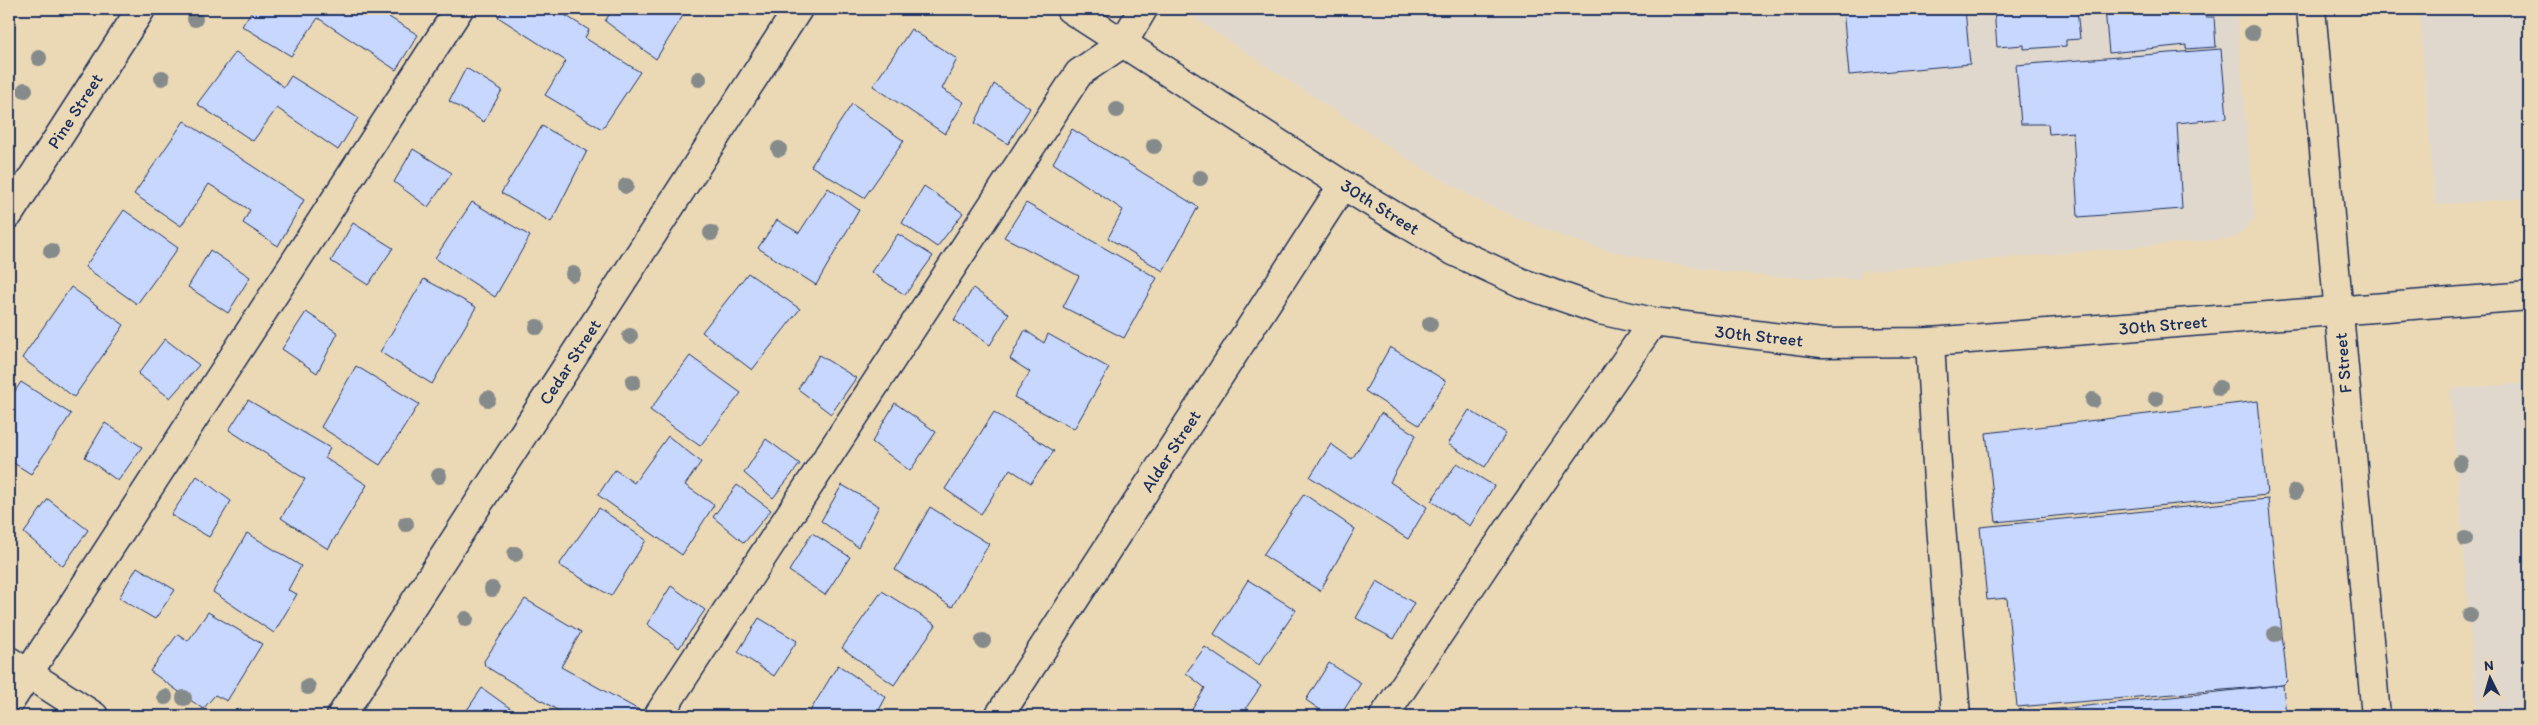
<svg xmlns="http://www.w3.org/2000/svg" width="2538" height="725" font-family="Itim,sans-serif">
<rect width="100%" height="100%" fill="#ebd9b6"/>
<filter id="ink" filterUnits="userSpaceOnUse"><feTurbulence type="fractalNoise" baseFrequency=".02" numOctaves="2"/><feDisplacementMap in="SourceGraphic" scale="10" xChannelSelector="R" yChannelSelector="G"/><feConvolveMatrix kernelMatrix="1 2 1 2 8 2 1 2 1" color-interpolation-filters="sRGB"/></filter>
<g filter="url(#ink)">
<!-- built -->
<g fill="#e0d8cc">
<path d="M1180,9H2236L2255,218L2236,238L1861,271L1860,279L1777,277L1703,269L1645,259L1599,248L1562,236L1487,205L1420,167Z"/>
<path d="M2419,9H2529V198L2435,205Z"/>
<path d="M2529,383V716H2477L2450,389Z"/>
</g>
<!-- building -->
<g fill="#c8d7fe" stroke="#1b2f5e">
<path d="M253,9H376L418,35L396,70L318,18L291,56L242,26Z"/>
<path d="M504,9H555L589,30L585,38L640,72L602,129L545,95L566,61L498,17Z"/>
<path d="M613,9H687L656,59L605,21Z"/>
<path d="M1843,9H1965L1970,64L1849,75Z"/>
<path d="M1994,9H2077L2080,39L2066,40V46L2024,49V45L1997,47Z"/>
<path d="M2105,9H2205V17H2214L2216,47L2186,49V45L2109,53Z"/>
<path d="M911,29L957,59L942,89L964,102L945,134L873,86Z"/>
<path d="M2221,49L2227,118L2177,123L2182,209L2078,217L2073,132L2049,134L2048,124H2021L2016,65Z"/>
<path d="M236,52L284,87L291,76L358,118L338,150L277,108L253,141L197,104Z"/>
<path d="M466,68L502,90L484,122L449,101Z"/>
<path d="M994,84L1030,108L1008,144L975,123Z"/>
<path d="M852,104L904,141L864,198L811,166Z"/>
<path d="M184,121L304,200L278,246L243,223L250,210L209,184L181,226L134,194Z"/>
<path d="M542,126L587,151L551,222L501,193Z"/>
<path d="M1072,129L1198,207L1163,271L1108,238L1123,210L1053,163Z"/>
<path d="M413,149L452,173L428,207L394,182Z"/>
<path d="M924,186L963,213L937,247L902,223Z"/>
<path d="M828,188L859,210L816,285L758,248L777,220L799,233Z"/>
<path d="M472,202L530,236L495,297L435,258Z"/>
<path d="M1026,203L1157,278L1124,338L1063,307L1079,276L1004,237Z"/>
<path d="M124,210L178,248L137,304L85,267Z"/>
<path d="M353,223L393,248L368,285L331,261Z"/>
<path d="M898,234L933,256L905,295L871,272Z"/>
<path d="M210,250L250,277L228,313L188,287Z"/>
<path d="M748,273L800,309L752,370L702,332Z"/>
<path d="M424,279L476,307L432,384L380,352Z"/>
<path d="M71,287L124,325L74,397L22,358Z"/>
<path d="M973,288L1009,314L990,345L954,320Z"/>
<path d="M306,312L338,333L317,373L282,349Z"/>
<path d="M1025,330L1044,343L1048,334L1109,368L1074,429L1014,397L1030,372L1010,359Z"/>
<path d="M165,339L199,365L170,398L138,374Z"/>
<path d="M1390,347L1446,381L1419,425L1365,391Z"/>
<path d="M819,355L856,378L831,414L798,389Z"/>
<path d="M690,356L741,393L700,446L650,410Z"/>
<path d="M356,366L419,404L380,465L321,427Z"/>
<path d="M21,382L71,414L31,474L9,460V400Z"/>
<path d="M248,400L330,448L325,458L367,485L328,549L281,518L305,479L229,430Z"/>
<path d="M2258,401L2267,495L1996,522L1986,433Z"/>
<path d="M895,403L936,432L910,471L872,442Z"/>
<path d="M1469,410L1506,433L1485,467L1448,444Z"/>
<path d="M994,412L1054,451L1031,483L1010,469L981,514L945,489Z"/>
<path d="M1381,413L1416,435L1390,482L1427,507L1408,539L1310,477L1331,444L1352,459Z"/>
<path d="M105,423L142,447L118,481L85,457Z"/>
<path d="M668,436L701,462L685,485L714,505L682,555L598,495L615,470L634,483Z"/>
<path d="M766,439L800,464L773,498L744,473Z"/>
<path d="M1457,463L1494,486L1470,526L1431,501Z"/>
<path d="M197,476L231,501L209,537L171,515Z"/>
<path d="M9,482L15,486L9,495Z"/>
<path d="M737,485L771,510L744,543L713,517Z"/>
<path d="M842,485L879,506L858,547L821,521Z"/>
<path d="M1304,494L1355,529L1320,591L1263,555Z"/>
<path d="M48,499L88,530L63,566L24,533Z"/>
<path d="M2268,499L2287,681L2283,685L2017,707L2007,598L1987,600L1980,527Z"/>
<path d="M930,507L989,544L952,607L895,570Z"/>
<path d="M599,508L646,540L611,596L559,565Z"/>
<path d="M247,533L301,566L288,590L297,594L274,633L213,592Z"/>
<path d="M812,533L850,557L825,595L789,571Z"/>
<path d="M137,567L175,590L155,619L119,598Z"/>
<path d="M1248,580L1296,610L1259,665L1214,634Z"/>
<path d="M1377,581L1414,603L1394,639L1356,618Z"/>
<path d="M671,586L705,610L679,648L647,624Z"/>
<path d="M882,591L936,625L894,685L842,648Z"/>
<path d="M525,599L581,632L561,667L639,710L634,716H567L485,666L484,661Z"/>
<path d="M208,612L262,644L227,701L215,695L203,709L150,671L178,634L188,641Z"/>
<path d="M759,618L797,641L774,676L738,652Z"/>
<path d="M1205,647L1261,686L1246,708L1257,716H1188L1205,688L1186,673Z"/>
<path d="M1329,663L1361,683L1340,716H1329L1306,700Z"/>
<path d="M838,665L886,697L876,716H807Z"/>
<path d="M2283,685L2286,716H2002V715Z"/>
<path d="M482,688L521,716H463Z"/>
</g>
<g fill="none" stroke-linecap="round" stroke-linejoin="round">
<!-- minor casing -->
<g stroke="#1b2f5e" stroke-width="31">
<g id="minor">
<path d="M1070,9L1343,185L1447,248L1522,283L1600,310L1653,322L1822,343L1930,342L2529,296"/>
<path d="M9,214L141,9"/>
<path d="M1930,342L1939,500L1956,716"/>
<path d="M9,661L94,716"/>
<path d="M9,703L459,9"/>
<path d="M341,716L798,9"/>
<path d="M658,716L1079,73L1123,43L1143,9"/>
<path d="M999,716L1343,185"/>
<path d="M1384,716L1509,529L1653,322"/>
</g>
</g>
<!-- major casing -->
<g stroke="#1b2f5e" stroke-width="31">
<path id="major" d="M2311,9L2376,716"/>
</g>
<!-- minor -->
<use href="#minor" stroke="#ebd9b6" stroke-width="28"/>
<!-- major -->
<use href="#major" stroke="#ebd9b6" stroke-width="28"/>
</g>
<!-- trees -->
<g fill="#858a8a">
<circle cx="195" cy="19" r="8"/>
<circle cx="2252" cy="33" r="8"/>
<circle cx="39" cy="58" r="8"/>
<circle cx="162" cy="78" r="8"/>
<circle cx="699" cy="79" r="8"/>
<circle cx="25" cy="90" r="8"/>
<circle cx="1117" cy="110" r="8"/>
<circle cx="1154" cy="146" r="8"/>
<circle cx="779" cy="149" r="8"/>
<circle cx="1200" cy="178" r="8"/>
<circle cx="626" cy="186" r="8"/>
<circle cx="711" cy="233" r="8"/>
<circle cx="51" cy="251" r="8"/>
<circle cx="573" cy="274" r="8"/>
<circle cx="1430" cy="324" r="8"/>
<circle cx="537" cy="327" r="8"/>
<circle cx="630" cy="336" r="8"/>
<circle cx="633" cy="382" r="8"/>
<circle cx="2219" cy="388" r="8"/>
<circle cx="488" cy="399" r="8"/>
<circle cx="2156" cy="399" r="8"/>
<circle cx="2093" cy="400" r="8"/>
<circle cx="2460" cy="463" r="8"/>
<circle cx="439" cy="476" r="8"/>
<circle cx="2295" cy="492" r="8"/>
<circle cx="406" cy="524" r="8"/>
<circle cx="2465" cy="539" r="8"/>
<circle cx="515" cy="554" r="8"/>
<circle cx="492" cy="589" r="8"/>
<circle cx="2470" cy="615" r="8"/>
<circle cx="466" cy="619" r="8"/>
<circle cx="2275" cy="634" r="8"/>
<circle cx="983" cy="641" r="8"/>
<circle cx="308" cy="687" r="8"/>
<circle cx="165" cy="697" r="8"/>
<circle cx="184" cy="698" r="8"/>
</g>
</g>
<g text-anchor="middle" stroke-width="5" stroke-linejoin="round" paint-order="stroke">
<!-- street labels -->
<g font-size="18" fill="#1b2f5e" stroke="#ebd9b6">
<text transform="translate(75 111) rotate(-57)" y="6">Pine Street</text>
<text transform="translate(1380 207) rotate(32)" y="6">30th Street</text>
<text transform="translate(2163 325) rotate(-5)" y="6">30th Street</text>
<text transform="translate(1759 336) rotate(6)" y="6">30th Street</text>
<text transform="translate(570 362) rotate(-57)" y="6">Cedar Street</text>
<text transform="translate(2343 363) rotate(-95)" y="6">F Street</text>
<text transform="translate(1171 451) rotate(-57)" y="6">Alder Street</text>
</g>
</g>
<!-- margin -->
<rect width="2538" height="725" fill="none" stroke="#ebd9b6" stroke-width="30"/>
<rect x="15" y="15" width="2508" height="695" fill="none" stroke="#1b2f5e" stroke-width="2" filter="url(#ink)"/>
<!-- north arrow -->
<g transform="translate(2490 678) rotate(355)" stroke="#ebd9b6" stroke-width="4" paint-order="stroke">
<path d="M0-4L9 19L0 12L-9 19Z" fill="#1b2f5e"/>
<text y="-8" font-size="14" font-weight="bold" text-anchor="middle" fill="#1b2f5e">N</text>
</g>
</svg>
